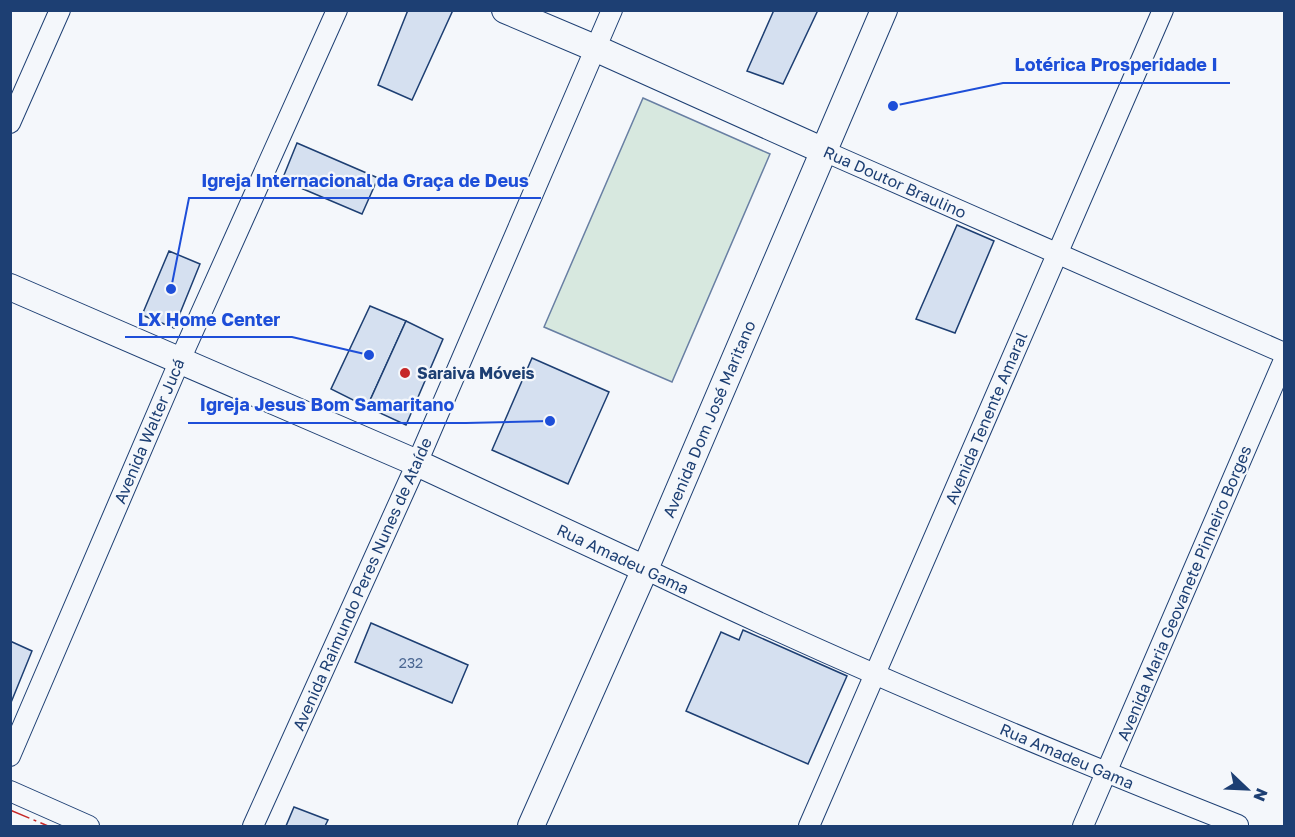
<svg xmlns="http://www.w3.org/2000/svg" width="1295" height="837" font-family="'Golos Text',sans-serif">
<rect width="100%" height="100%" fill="#f4f7fb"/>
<!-- green -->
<path fill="#d7e8df" stroke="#687fa3" stroke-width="1.5" d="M643,98L770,154L672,382L544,327Z"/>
<!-- building -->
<g fill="#d5e0f0" stroke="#1d3f73" stroke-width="1.5">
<path d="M408,10H453L412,100L378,85Z"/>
<path d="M774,10H818L783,84L747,71Z"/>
<path d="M297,143L378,178L362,214L282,180Z"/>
<path d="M957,225L994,241L955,333L916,319Z"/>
<path d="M169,251L200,264L174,328L142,315Z"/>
<path d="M370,306L406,321L367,407L331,389Z"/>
<path d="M406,321L443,339L406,425L367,407Z"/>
<path d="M532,358L609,392L568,484L492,450Z"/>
<path d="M371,623L468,665L452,703L355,662Z"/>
<path d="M743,630L847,676L808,764L686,711L721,632L739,640Z"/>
<path d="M10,641L32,651L10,705Z"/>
<path d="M294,807L328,820L325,826H286Z"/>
</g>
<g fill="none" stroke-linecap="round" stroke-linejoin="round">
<!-- minor casing -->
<g stroke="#1d3f73" stroke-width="22">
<g id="minor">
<path d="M10,123L60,10"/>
<path d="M824,151L1284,353"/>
<path d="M645,569C839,662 1038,746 1238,825"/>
<path d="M10,756L180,360L337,10"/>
<path d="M10,791L89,826"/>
<path d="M253,826L417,463L612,10"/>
<path d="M809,826L1163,10"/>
<path d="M1083,826L1284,360"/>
</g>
</g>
<!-- tertiary casing -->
<g stroke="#1d3f73" stroke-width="28">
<g id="tertiary">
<path d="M505,10L597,49L824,151"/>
<path d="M10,287L417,463L645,569"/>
<path d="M531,826L645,569L884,10"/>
</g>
</g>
<!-- minor -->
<use href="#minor" stroke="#f4f7fb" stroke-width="20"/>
<!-- tertiary -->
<use href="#tertiary" stroke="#f4f7fb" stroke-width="26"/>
<!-- power -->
<path stroke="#c62828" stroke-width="1.5" stroke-dasharray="21 4.5 3 4.5" stroke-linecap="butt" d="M10,810L48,826"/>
</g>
<!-- markers -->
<circle fill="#c62828" stroke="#f4f7fb" stroke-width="2" cx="405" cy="373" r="6"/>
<g text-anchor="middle" stroke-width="4.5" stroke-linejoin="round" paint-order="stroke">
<!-- number labels -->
<g font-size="14" fill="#4b6792">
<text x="411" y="668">232</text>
</g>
<!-- street labels -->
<g font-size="16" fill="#1d3f73" stroke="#f4f7fb">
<text transform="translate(895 182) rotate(24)" y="6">Rua Doutor Braulino</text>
<text transform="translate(986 418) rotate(-67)" y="6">Avenida Tenente Amaral</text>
<text transform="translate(709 419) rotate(-67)" y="6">Avenida Dom José Maritano</text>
<text transform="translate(149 431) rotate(-67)" y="6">Avenida Walter Jucá</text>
<text transform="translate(623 559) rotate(25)" y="6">Rua Amadeu Gama</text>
<text transform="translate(362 584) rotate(-66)" y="6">Avenida Raimundo Peres Nunes de Ataíde</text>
<text transform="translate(1184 593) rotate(-67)" y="6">Avenida Maria Geovanete Pinheiro Borges</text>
<text transform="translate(1067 756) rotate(23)" y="6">Rua Amadeu Gama</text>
</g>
<!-- poi labels -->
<g font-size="16" font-weight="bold" fill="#1d3f73" stroke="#f4f7fb" text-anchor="start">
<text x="417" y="379">Saraiva Móveis</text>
</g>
</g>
<!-- callouts -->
<path fill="none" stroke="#1d4ed8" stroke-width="2" d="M893 106L1003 83H1230M171 289L189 198H541M369 355L292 337H125M550 421L466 423H188"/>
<g fill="#1d4ed8" stroke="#f4f7fb" stroke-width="2">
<circle cx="893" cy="106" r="6"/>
<circle cx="171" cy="289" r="6"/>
<circle cx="369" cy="355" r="6"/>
<circle cx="550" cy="421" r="6"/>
</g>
<g font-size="18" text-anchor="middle" font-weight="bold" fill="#1d4ed8" stroke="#f4f7fb" stroke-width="4.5" stroke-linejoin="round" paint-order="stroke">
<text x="1116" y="71">Lotérica Prosperidade I</text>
<text x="365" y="187">Igreja Internacional da Graça de Deus</text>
<text x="209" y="326">LX Home Center</text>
<text x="327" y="411">Igreja Jesus Bom Samaritano</text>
</g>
<!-- border -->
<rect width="1295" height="837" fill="none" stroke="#1d3f73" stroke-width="24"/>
<!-- north arrow -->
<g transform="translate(1247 789) rotate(113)" stroke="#f4f7fb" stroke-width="4.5" paint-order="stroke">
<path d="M0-4.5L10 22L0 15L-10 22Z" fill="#1d3f73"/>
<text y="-9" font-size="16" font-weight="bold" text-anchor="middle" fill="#1d3f73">N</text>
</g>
</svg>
